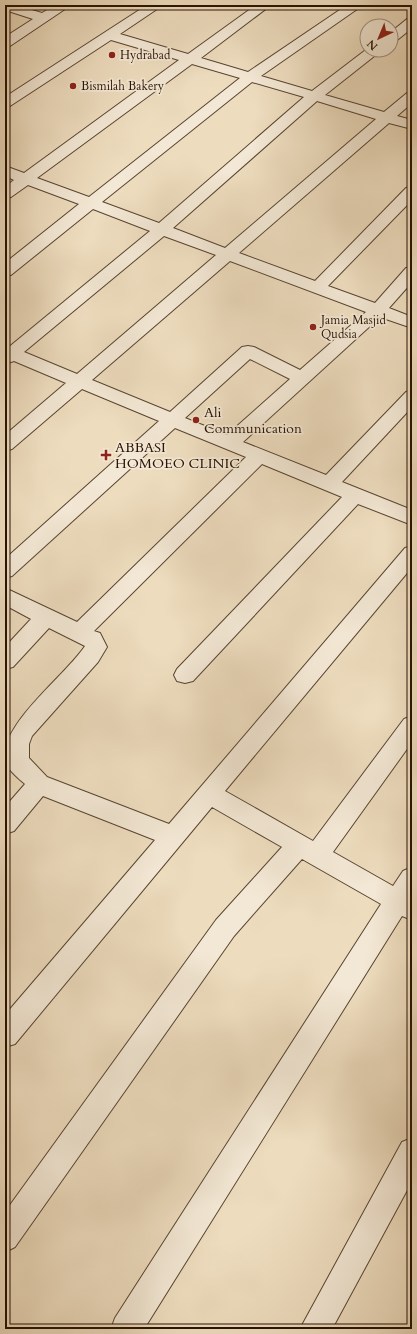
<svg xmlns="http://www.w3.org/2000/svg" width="417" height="1334" font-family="Cardo,serif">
<rect width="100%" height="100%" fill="#eddcbe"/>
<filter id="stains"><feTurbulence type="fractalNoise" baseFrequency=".005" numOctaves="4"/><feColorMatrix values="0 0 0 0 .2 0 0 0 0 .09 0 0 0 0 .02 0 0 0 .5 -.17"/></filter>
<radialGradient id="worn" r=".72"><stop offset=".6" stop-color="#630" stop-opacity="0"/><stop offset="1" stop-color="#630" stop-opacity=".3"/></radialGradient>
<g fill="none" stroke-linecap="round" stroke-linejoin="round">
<!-- minor casing -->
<g stroke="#594431" stroke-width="2">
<g id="minor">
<path d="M5,5H15L42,13L55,5H71L10,46L5,47V37L33,19L5,10Z"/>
<path d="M147,5H163L120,34L188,54L256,5H271L201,58L248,72L347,5H363L261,76L312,91L367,49L382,50L325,95L384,112L407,93L412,92V103L397,116L412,120V129L389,123L239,253L315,281L406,188L412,186V200L328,286L375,303L406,268L412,267V282L389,308L412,317V328L380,317L243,442L326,475L406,392L412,390V407L342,482L412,510V525L358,504L193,681L185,683L177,681L174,675L177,669L342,497L262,464L94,631L100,633L107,647L98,662L32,736L29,744V758L47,777L169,824L405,548L412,546V567L225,791L313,841L404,719L412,716V742L333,852L393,886L403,871L412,867V920L402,916L144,1329H111L115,1318L381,904L302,859L234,936L15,1247L5,1252V1212L216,920L282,847L212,807L15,1044L5,1047V1015L155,840L43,796L14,831L5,834V807L25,784C18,778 7,769 5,760C0,724 65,676 85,646L49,628L13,667L5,669V647L31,619L5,605V588L77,622L246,457L175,428L12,576L5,578V559L159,421L82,389L12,449L5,451V435L66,383L14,361L5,364V346L9,347L150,231L93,209L11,275L5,276V263L79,204L28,185L11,197L5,199V187L14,180L5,176V166L24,173L179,60L111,40L10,106L5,107V97ZM192,64L240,78L89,197L37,178ZM252,82L304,97L159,223L102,202ZM317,101L376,119L225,248L173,228ZM164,236L216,255L77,374L24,352ZM230,261L366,312L300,370L254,347L248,346L242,347L170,412L92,380ZM250,359L290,379L227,435L185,418Z"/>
<path d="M412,18V28L396,41L391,42V32L407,19Z"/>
<path d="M412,1138V1181L332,1329H300L402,1142Z"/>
</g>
</g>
<!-- minor -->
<use href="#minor" fill="#f3e8d5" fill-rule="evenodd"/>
</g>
<!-- markers -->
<g fill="#8f2418" stroke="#f3e8d5" stroke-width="1.5">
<circle cx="112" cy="55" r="4"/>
<circle cx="73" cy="86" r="4"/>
<circle cx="313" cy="327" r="4"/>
<circle cx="196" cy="420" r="4"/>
<path d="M104 449h4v4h4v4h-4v4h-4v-4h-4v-4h4z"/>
</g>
<g text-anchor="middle" stroke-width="3.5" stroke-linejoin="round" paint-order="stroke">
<!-- far-poi labels -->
<g font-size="12" fill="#281202" stroke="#f3e8d5" text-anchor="start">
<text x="120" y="59">Hydrabad</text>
<text x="81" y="90">Bismilah Bakery</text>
<text x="321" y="324">Jamia Masjid<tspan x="321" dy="14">Qudsia</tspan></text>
</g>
<!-- poi labels -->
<g font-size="14" fill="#281202" stroke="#f3e8d5" text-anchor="start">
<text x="204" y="417">Ali<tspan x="204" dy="16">Communication</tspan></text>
<text x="115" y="452">ABBASI<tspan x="115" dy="16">HOMOEO CLINIC</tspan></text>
</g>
</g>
<!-- margin -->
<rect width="417" height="1334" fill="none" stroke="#eddcbe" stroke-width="20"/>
<rect x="6" y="6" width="405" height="1322" fill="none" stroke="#281202" stroke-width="2"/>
<rect x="10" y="10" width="397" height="1314" fill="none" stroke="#281202"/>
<!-- north arrow -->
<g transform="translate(379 38) rotate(224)"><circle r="19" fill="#f3e8d5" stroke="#a29281"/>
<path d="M0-3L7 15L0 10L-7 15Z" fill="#8f2418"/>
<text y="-6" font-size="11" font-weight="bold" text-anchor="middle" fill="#281202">N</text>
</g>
<rect width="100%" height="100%" filter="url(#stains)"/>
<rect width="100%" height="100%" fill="url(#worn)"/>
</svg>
